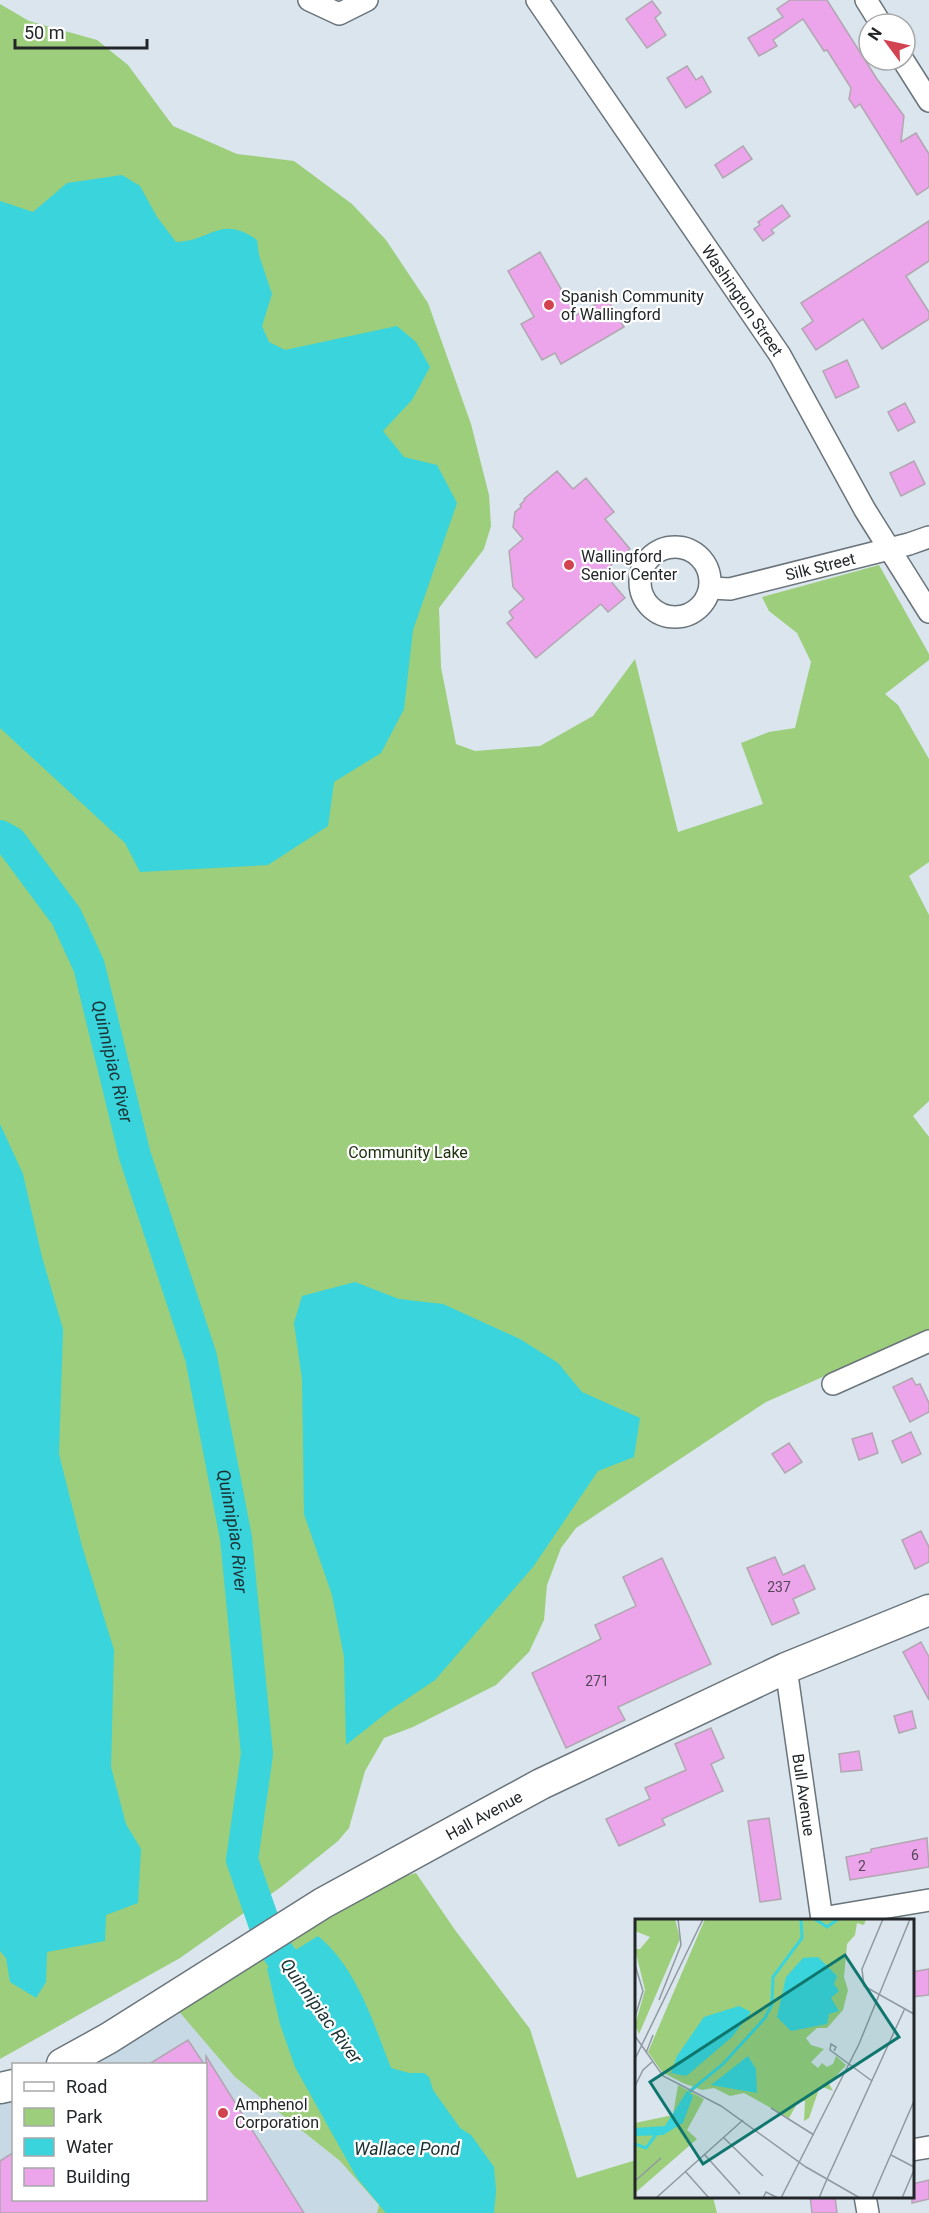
<svg xmlns="http://www.w3.org/2000/svg" width="929" height="2213" font-family="Roboto,sans-serif">
<rect width="100%" height="100%" fill="#dae5ee"/>
<!-- built -->
<path fill="#c8d9e6" d="M179,2010L235,2077L340,2161L379,2205L377,2213H0V2102L13,2100L14,2200H206V2064H88Z"/>
<!-- green -->
<g fill="#9cce7b">
<path d="M0,4L29,21L97,40L128,65L173,126L237,154L294,161L352,204L386,240L428,303L471,424L489,495L491,526L484,549L439,608L441,667L456,744L475,751L540,746L593,716L635,659L678,832L763,804L741,743L769,732L795,728L811,662L797,633L769,611L762,597L879,565L929,654V660L885,694L898,705L929,759V862L909,876L929,915V1101L913,1116L929,1137V1330L766,1402L576,1528L561,1548L547,1585L544,1620L529,1652L496,1685L413,1727L384,1738L365,1771L349,1828L338,1841L281,1887L180,1958L0,2059Z"/>
<path d="M416,1873L455,1930L530,2029L577,2178L636,2160V2196L713,2197L717,2213H377L379,2205L340,2161L235,2077L176,2008L380,1882Z"/>
</g>
<!-- water -->
<g fill="#39d4dc">
<path d="M122,175L140,186L157,217L176,242C212,241 220,214 257,240L259,255L272,294L262,326L269,342L285,350L397,326L416,342L430,367L412,400L383,431L404,457L437,465L457,503L413,630L404,709L381,753L334,782L328,826L268,865L140,872L125,843L0,728V201L33,212L67,183Z"/>
<path d="M0,1124L23,1174L42,1257L63,1329L59,1454L82,1546L114,1650L111,1767L126,1824L141,1849L138,1903L106,1915L105,1941L47,1952L46,1982L36,1998L10,1982L6,1958L0,1951Z"/>
<path d="M355,1282L399,1299L443,1304L520,1339L558,1363L582,1392L640,1418L634,1457L598,1471L533,1567L435,1680L389,1711L346,1745L344,1657L332,1595L304,1514L302,1379L294,1323L302,1296Z"/>
<path d="M318,1936C357,1968 373,2022 391,2068L409,2073H424L429,2077L433,2090L460,2128L471,2135L494,2167L496,2191L494,2213H386L357,2178L295,2067L280,2024L267,1968Z"/>
</g>
<g fill="none" stroke-linecap="round" stroke-linejoin="round">
<!-- river -->
<path stroke="#39d4dc" stroke-width="32" id="s1" d="M0,836L11,842L66,916L89,966L135,1156L201,1357L236,1538L257,1754L242,1860L271,1943L309,1994"/>
</g>
<!-- building -->
<g fill="#eca4ea" stroke="#b0a7b0" stroke-width="1.5">
<path d="M790,0H827L877,79L904,116L901,142L916,133L929,154V187L917,195L860,104L855,108L849,99L851,88L827,50L824,51L803,19L773,40L777,46L759,56L748,38L783,17L777,9Z"/>
<path d="M652,1L661,13L655,18L666,35L647,48L626,19Z"/>
<path d="M687,66L696,80L702,76L711,92L686,108L667,78Z"/>
<path d="M743,146L752,159L723,178L715,165Z"/>
<path d="M782,205L790,216L771,230L774,233L763,241L754,229L760,225L758,222Z"/>
<path d="M929,221V261L906,276L929,312V319L882,349L863,319L816,350L802,329L813,321L801,303Z"/>
<path d="M540,252L576,315L607,298L624,327L561,364L555,353L542,360L521,324L534,317L508,271Z"/>
<path d="M847,360L859,387L836,398L823,371Z"/>
<path d="M905,403L915,422L898,431L888,412Z"/>
<path d="M914,461L925,484L901,496L890,473Z"/>
<path d="M557,471L573,489L586,478L614,512L605,519L630,549L603,572L625,598L608,612L601,604L536,658L507,623L513,618L509,612L524,599L513,587L509,551L523,539L513,527L515,512L521,507L520,505L525,500L524,499Z"/>
<path d="M912,1378L916,1385L920,1384L929,1403V1412L910,1422L893,1387Z"/>
<path d="M911,1432L921,1454L902,1463L892,1441Z"/>
<path d="M872,1433L878,1453L859,1460L852,1439Z"/>
<path d="M789,1443L802,1462L785,1473L772,1454Z"/>
<path d="M921,1531L929,1547V1562L915,1569L902,1540Z"/>
<path d="M775,1557L783,1575L804,1565L815,1589L793,1599L799,1613L772,1625L747,1568Z"/>
<path d="M662,1558L711,1664L618,1707L625,1720L566,1748L532,1673L601,1639L595,1625L636,1606L623,1577Z"/>
<path d="M921,1642L929,1657V1700L903,1652Z"/>
<path d="M912,1711L916,1728L899,1733L894,1716Z"/>
<path d="M711,1728L724,1758L711,1764L723,1791L662,1819L665,1825L619,1846L606,1819L650,1799L645,1788L686,1770L675,1744Z"/>
<path d="M859,1751L862,1770L841,1772L839,1754Z"/>
<path d="M769,1818L781,1899L760,1902L748,1821Z"/>
<path d="M927,1838L929,1867L850,1880L846,1857L871,1852V1849Z"/>
<path d="M929,1969V1995L912,1997V1972Z"/>
<path d="M188,2040L204,2064H149Z"/>
<path d="M206,2056L304,2213H0V2161L14,2152V2199H206Z"/>
<path d="M929,2180V2199L912,2203V2184Z"/>
<path d="M810,2196H835L837,2213H812Z"/>
</g>
<g fill="none" stroke-linecap="round" stroke-linejoin="round">
<!-- minor casing -->
<g stroke="#6a747b" stroke-width="24">
<g id="minor">
<path d="M309,0L339,14L367,0"/>
<path id="s2" d="M537,0L780,355L865,510L929,612"/>
<path d="M866,0L881,24"/>
<path d="M903,60L929,101"/>
<circle cx="675" cy="582" r="35"/>
<path id="s3" d="M711,588L730,589L909,544L929,537"/>
<path d="M833,1384L929,1341"/>
<path id="s4" d="M786,1668L822,1920"/>
<path d="M822,1918L929,1900"/>
<path d="M912,2150L929,2147"/>
<path d="M865,2196L868,2213"/>
</g>
</g>
<!-- secondary casing -->
<g stroke="#6a747b" stroke-width="33">
<g id="secondary">
<path id="s5" d="M62,2064L109,2038L323,1903L541,1784L786,1668L929,1610"/>
<path d="M0,2088L14,2085"/>
</g>
</g>
<!-- minor -->
<use href="#minor" stroke="#fff" stroke-width="21"/>
<!-- secondary -->
<use href="#secondary" stroke="#fff" stroke-width="30"/>
</g>
<!-- markers -->
<g fill="#d34250" stroke="#fff" stroke-width="2">
<circle cx="549" cy="305" r="6"/>
<circle cx="569" cy="565" r="6"/>
<circle cx="223" cy="2113" r="6"/>
</g>
<g text-anchor="middle" stroke-width="4.5" stroke-linejoin="round" paint-order="stroke">
<!-- number labels -->
<g font-size="14" fill="#544659">
<text x="779" y="1592">237</text>
<text x="597" y="1686">271</text>
<text x="915" y="1860">6</text>
<text x="862" y="1871">2</text>
</g>
<!-- poi labels -->
<g font-size="16" fill="#222629" stroke="#fff" text-anchor="start">
<text x="561" y="302">Spanish Community<tspan x="561" dy="18">of Wallingford</tspan></text>
<text x="581" y="562">Wallingford<tspan x="581" dy="18">Senior Center</tspan></text>
<text x="235" y="2110">Amphenol<tspan x="235" dy="18">Corporation</tspan></text>
</g>
<!-- street labels -->
<g font-size="16" fill="#222629" stroke="#fff">
<text dy="6" stroke="none"><textPath href="#s2" startOffset="364">Washington Street</textPath></text>
<text dy="6" stroke="none"><textPath href="#s3" startOffset="112">Silk Street</textPath></text>
<text dy="6" stroke="none"><textPath href="#s4" startOffset="128">Bull Avenue</textPath></text>
<text dy="6" stroke="none"><textPath href="#s5" startOffset="490">Hall Avenue</textPath></text>
</g>
<!-- park labels -->
<g font-size="16" fill="#203311" stroke="#fff">
<text x="408" y="1158">Community Lake</text>
</g>
<!-- water labels -->
<g font-size="18" font-style="italic" fill="#1a3234" stroke="#fff">
<text dy="6" stroke="none"><textPath href="#s1" startOffset="258">Quinnipiac River</textPath></text>
<text dy="6" stroke="none"><textPath href="#s1" startOffset="744">Quinnipiac River</textPath></text>
<text transform="translate(321 2011) rotate(54)" y="6">Quinnipiac River</text>
<text x="407" y="2155">Wallace Pond</text>
</g>
</g>
<!-- overview -->
<g transform="translate(635 1919)">
<rect width="279" height="279" fill="#dae5ee"/>
<path d="M0,0H40L45,20L4,115L0,106L10,71L0,30H5L15,18L0,12ZM70,0H231L229,6L222,4L220,16L212,25L209,58L213,71L208,91L192,109H182L171,119L176,126L189,130L176,143L183,149L187,144L192,148L198,145L201,137L211,146L194,165L198,172L185,167L174,199L169,202L170,182L164,181L154,199L109,174L95,177L79,169L67,171L48,164L27,153L13,133ZM43,166L69,180L52,211L62,220L0,274V204L38,196Z" fill="#9cce7b"/>
<path d="M183,38L202,57L199,65L204,72L196,79L204,92L194,95L192,105L156,112L142,98L151,58L168,39ZM104,87L116,93L97,118L55,154L51,157L36,154L42,137L69,98ZM113,137L121,150L122,174L76,166ZM52,172L58,177L48,204L28,216L0,217V209L30,207Z" fill="#39d4dc"/>
<path fill="none" stroke="#39d4dc" stroke-width="3" d="M180,0L192,8L203,0M54,173L88,145L130,99L137,85L138,58L167,19L166,0M0,225L11,229L23,213"/>
<path fill="none" stroke="#90999f" stroke-width="1.5" d="M248,0L227,50L229,67L279,95M0,46L8,72L0,98M24,81L46,26L43,0M0,117L28,157L86,187L171,248L225,279M199,132L201,128L196,125L195,131L237,162M11,134L18,116M0,140L68,0M0,167L8,151L17,143M136,189L179,216M88,218L128,257M69,235L105,275M256,236L279,248M50,252L74,279M192,260L270,89M0,262L26,239M21,279L108,201M128,279L131,273L143,279M146,279L224,125L275,0M184,279L192,260M237,279L279,182M267,279L279,251"/>
<path fill="#0f766e" fill-opacity="0.15" stroke="#0f766e" stroke-width="3" d="M210,36L264,118L68,245L15,163Z"/>
<rect width="279" height="279" fill="none" stroke="#222629" stroke-width="3"/>
</g>
<!-- legend -->
<rect x="12" y="2063" width="195" height="138" fill="#ffffff" stroke="#a7a8a9" stroke-width="1.5"/>
<rect x="24" y="2082" width="30" height="9" fill="#ffffff" stroke="#a7a8a9" stroke-width="1.5"/>
<text x="66" y="2093" font-size="18" fill="#222629">Road</text>
<rect x="24" y="2108" width="30" height="18" fill="#9cce7b" stroke="#a7a8a9" stroke-width="1.5"/>
<text x="66" y="2123" font-size="18" fill="#222629">Park</text>
<rect x="24" y="2138" width="30" height="18" fill="#39d4dc" stroke="#a7a8a9" stroke-width="1.5"/>
<text x="66" y="2153" font-size="18" fill="#222629">Water</text>
<rect x="24" y="2168" width="30" height="18" fill="#eca4ea" stroke="#a7a8a9" stroke-width="1.5"/>
<text x="66" y="2183" font-size="18" fill="#222629">Building</text>
<!-- north arrow -->
<g transform="translate(887 42) rotate(303)"><circle r="28" fill="#ffffff" stroke="#a7a8a9" stroke-width="1.5"/>
<path d="M0-4.5L10 22L0 15L-10 22Z" fill="#d34250"/>
<text y="-9" font-size="16" font-weight="bold" text-anchor="middle" fill="#222629">N</text>
</g>
<!-- scale -->
<path d="M15 39v9h132v-9" fill="none" stroke="#222629" stroke-width="3"/>
<text x="24" y="39" font-size="18" fill="#222629" stroke="#ffffff" stroke-width="4.5" paint-order="stroke">50 m</text>
</svg>
